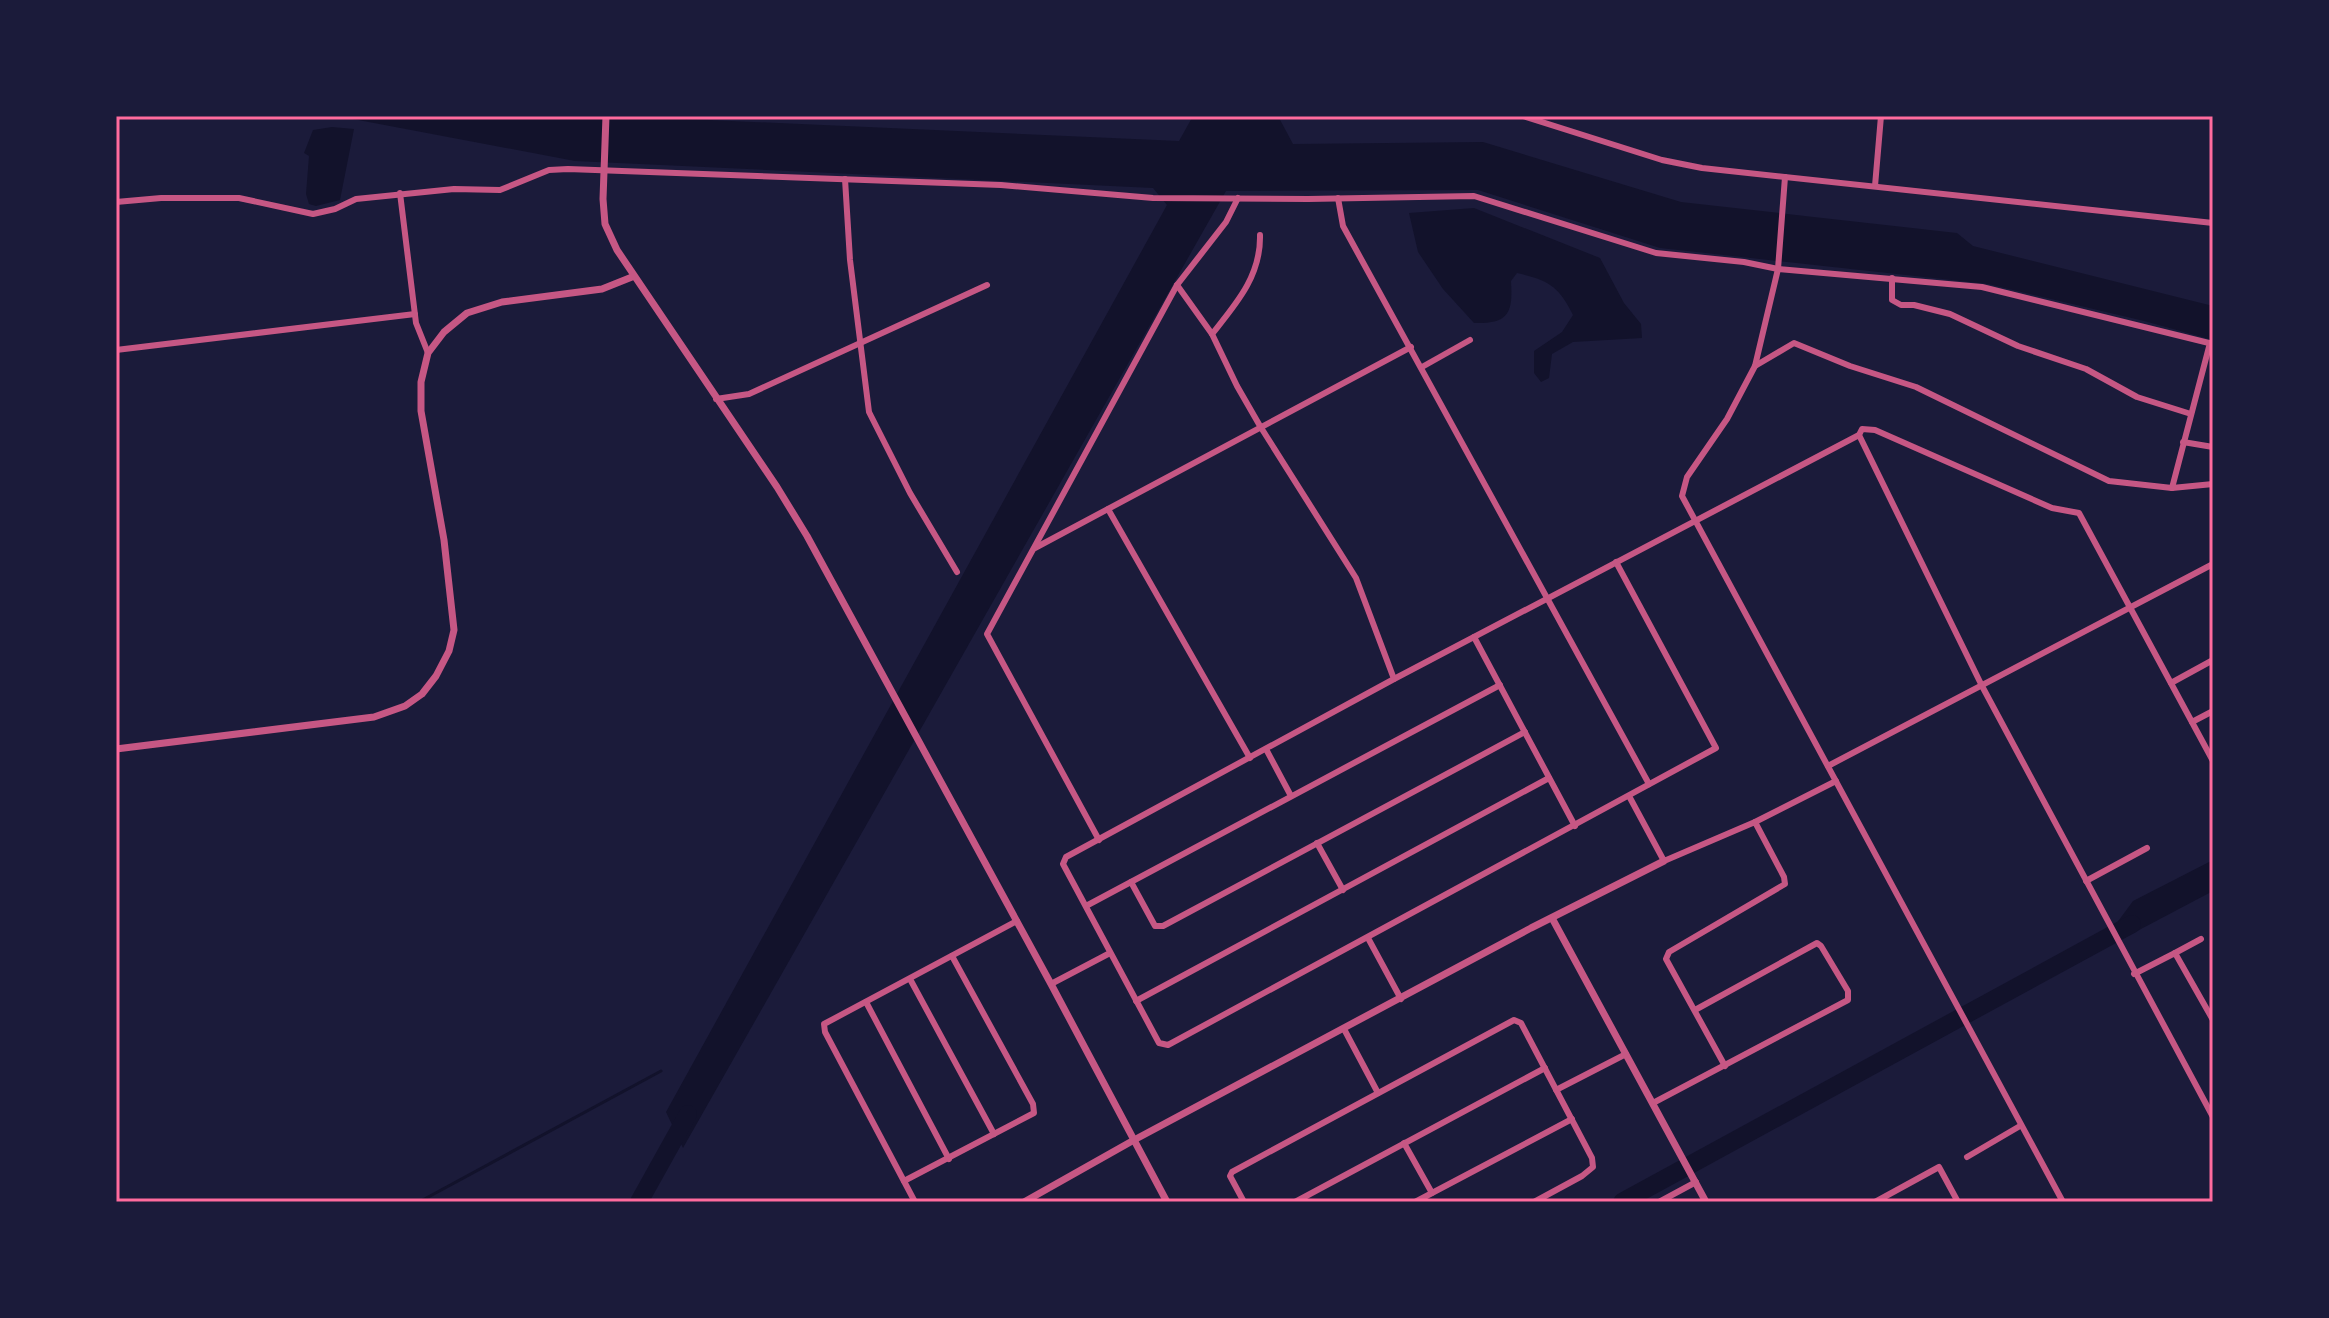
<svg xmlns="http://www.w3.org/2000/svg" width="2329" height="1318" font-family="'DejaVu Sans',sans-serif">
<rect width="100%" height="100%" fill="#1b1b3a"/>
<!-- water -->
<g fill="#12122b">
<path d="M337,116H620L1179,141L1193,116H1278L1293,144L1483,142L1681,202L1957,233L1973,246L2213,306V340L2144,321L1988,284L1660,248L1478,190L1226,191L683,1148L666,1112L1167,205L1153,188L575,161Z"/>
<path d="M332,127L354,129L340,200L316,206L309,204L306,194L309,156L304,153L313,130Z"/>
<path d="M1474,208L1600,258L1624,303L1641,324L1642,338L1573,342L1552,354L1549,378L1541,382L1534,373V351L1562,332L1573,315C1559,286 1548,280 1517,273L1511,281C1513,313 1509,324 1474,323L1443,289L1418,252L1409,213Z"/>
<path d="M2213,860V891L2124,938L2116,924L2133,901Z"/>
</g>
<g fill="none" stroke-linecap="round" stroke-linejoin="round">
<!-- stream -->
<path stroke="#12122b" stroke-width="3" d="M419,1202L661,1071"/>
<!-- river -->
<g stroke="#12122b" stroke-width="18">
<path d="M639,1202L688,1114"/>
<path d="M1622,1202L2132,924"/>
</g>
<!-- minor -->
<g stroke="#c65784" stroke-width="6">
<path d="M1523,116L1662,160L1702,168L2213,223"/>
<path d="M1785,177L1778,269L1755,366L1727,419L1687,477L1682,496L2063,1202"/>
<path d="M845,179L850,260L869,412L910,493L957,572"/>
<path d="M1875,186L1881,116"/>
<path d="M400,193L416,323L428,353"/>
<path d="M1338,198L1343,226L1649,784"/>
<path d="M116,202L161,198H239L313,214L335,209L356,199L454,189L500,190L549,170L568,169L1001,185L1153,198L1308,199L1474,196L1656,253L1744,262L1778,269L1982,287L2213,344"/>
<path d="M1892,278V300L1901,305H1914L1950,314L2018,346L2086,369L2137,397L2191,414"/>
<path d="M1177,285L1212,334L1237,386L1260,426L1356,578L1394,679"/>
<path d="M1212,334C1236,304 1261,276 1260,235"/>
<path d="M116,350L415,314"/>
<path d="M1755,366L1794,343L1850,366L1916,387L2109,481L2172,488L2213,484"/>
<path d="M1422,367L1470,340"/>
<path d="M716,399L749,394L987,285"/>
<path d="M1859,435L1982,686L2213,1117"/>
<path d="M2183,442L2213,447"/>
<path d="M2172,488L2210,343"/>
<path d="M1108,509L1250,758"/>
<path d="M1035,548L1411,347"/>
<path d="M1616,562L1716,748L1168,1045L1159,1043L1063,864L1066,857L1394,679L1859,435L1862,429L1875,430L2052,508L2079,513L2213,761"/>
<path d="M1474,637L1575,826"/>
<path d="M2171,683L2213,660"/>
<path d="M2192,722L2213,711"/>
<path d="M1266,749L1291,796"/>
<path d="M1828,766L2213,564"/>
<path d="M1629,796L1664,861L1755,822L1784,877L1785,884L1669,952L1666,959L1725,1066"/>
<path d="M1755,822L1836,781"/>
<path d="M1099,840L987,634L1177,285L1226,222L1238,198"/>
<path d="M1317,843L1343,890"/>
<path d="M2086,881L2147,848"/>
<path d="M1131,882L1155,926H1163L1525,732"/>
<path d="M1086,906L1500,685"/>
<path d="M1368,938L1401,999"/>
<path d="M2175,953L2201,939"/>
<path d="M2134,974L2175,953L2213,1020"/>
<path d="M910,979L994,1134"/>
<path d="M1051,984L1110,953"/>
<path d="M1136,1001L1549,778"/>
<path d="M866,1002L949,1159"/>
<path d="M1344,1029L1378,1093"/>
<path d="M1556,1090L1626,1054"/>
<path d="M1653,1103L1848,1000V991L1821,946L1817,943L1695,1010"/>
<path d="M1404,1143L1432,1193"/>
<path d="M1967,1157L2020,1126"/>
<path d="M904,1181L1034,1113L1033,1104L952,956"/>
<path d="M915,1202L825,1032L824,1024L1017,921"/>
<path d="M1244,1202L1230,1176L1232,1172L1514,1020L1521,1023L1592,1158L1593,1167L1582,1176L1534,1202"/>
<path d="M1295,1202L1545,1068"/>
<path d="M1415,1202L1572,1119"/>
<path d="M1659,1202L1696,1182"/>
<path d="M1875,1202L1939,1167L1958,1202"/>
</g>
<!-- tertiary -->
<g stroke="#c65784" stroke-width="7">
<path d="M606,116L603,199L605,224L617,250L777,487L807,536L1051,984L1167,1202"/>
<path d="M116,749L374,717L405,706L422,694L436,676L449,651L454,630L444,540L421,411V382L428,353L444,332L467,313L502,302L602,289L632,277"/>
<path d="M1552,918L1706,1202"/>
<path d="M1024,1202L1134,1140L1531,928L1664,861"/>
</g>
</g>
<!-- border -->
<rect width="2329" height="1318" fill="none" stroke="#1b1b3a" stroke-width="236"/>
<rect x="118" y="118" width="2093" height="1082" fill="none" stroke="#ff6b9d" stroke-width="3"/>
</svg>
